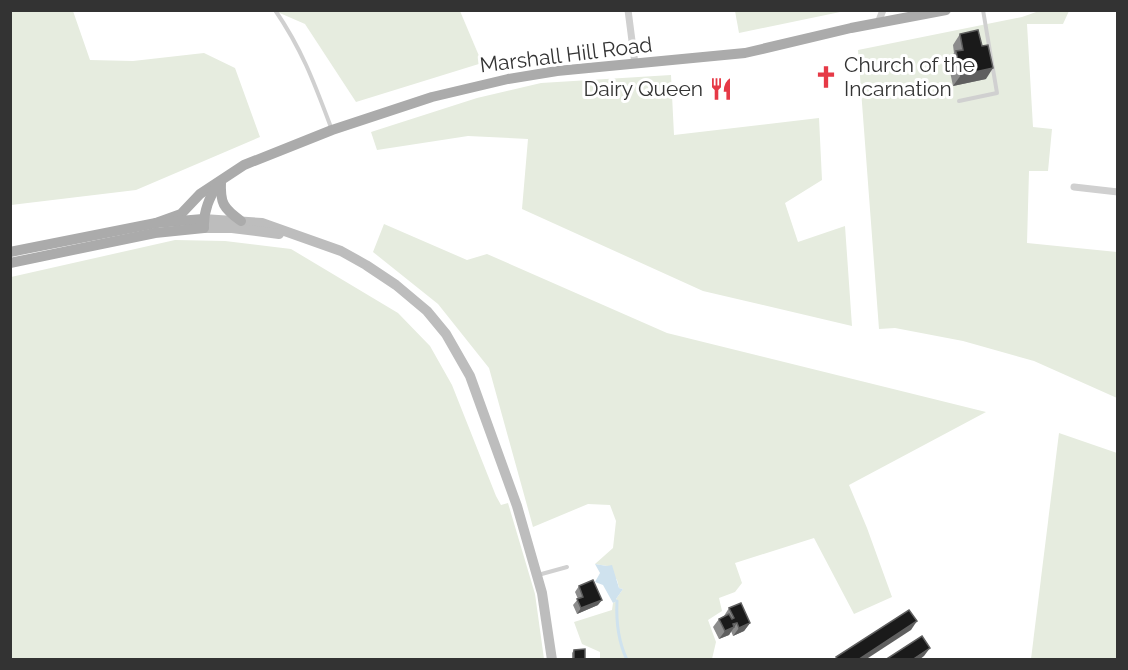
<svg xmlns="http://www.w3.org/2000/svg" width="1128" height="670" font-family="Raleway,sans-serif">
<rect width="100%" height="100%" fill="#fff"/>
<!-- green -->
<g fill="#e6ecdf">
<path d="M10,11H73L90,60L133,61L204,53L235,68L260,137L136,190L11,205Z"/>
<path d="M275,11H460L482,63L356,102L305,24Z"/>
<path d="M735,11V10L845,11L739,33Z"/>
<path d="M1039,11H1069L1063,24H1027L1033,127L1052,129L1048,171H1029L1027,243L1117,252V398L1034,361L963,341L895,328L879,329L858,50L1022,17Z"/>
<path d="M671,75L674,135L819,118L822,180L785,203L798,242L845,226L852,326L703,291L522,209L528,139L468,136L377,150L371,132L477,98L541,83Z"/>
<path d="M384,224L467,260L487,254L667,333L986,412L849,485L867,528L892,597L854,614L814,538L735,563L742,583L735,592L719,598L722,611L708,620L716,642L712,659H600V652L582,644L574,622L612,610L613,603L617,601L616,599L623,589L619,588L617,580L607,566L595,564L613,548L616,521L610,505L588,504L533,527L489,368L438,304L373,252Z"/>
<path d="M175,240L225,241L291,249L398,313L430,346L452,385L496,496L501,505L508,503L535,594L544,659H11V277Z"/>
<path d="M1059,433L1117,453V659H1031Z"/>
</g>
<!-- water -->
<path fill="#cfe2ee" d="M595,564L607,566L612,565L619,588L623,589L616,599L617,601L613,603L603,585L595,582L600,573Z"/>
<g fill="none" stroke-linecap="round" stroke-linejoin="round">
<!-- stream -->
<path stroke="#cfe2ee" stroke-width="3" d="M617,601C616,621 618,641 627,660"/>
<!-- service -->
<g stroke="#d0d0d0" stroke-width="4">
<path d="M275,10C303,51 315,85 332,130"/>
<path d="M959,101L997,93L983,10"/>
<path d="M538,575L567,567"/>
</g>
<!-- minor -->
<g stroke="#d0d0d0" stroke-width="7">
<path d="M628,10L635,64"/>
<path d="M878,23L883,10"/>
<path d="M1074,187L1118,192"/>
</g>
<!-- secondary -->
<g stroke="#bdbdbd" stroke-width="10">
<path d="M203,219L262,223L341,251L366,265L396,285L427,311L446,334L470,376L517,506L542,593L552,660"/>
<path d="M204,228H232L279,234"/>
</g>
<!-- primary -->
<g stroke="#ababab" stroke-width="10">
<path d="M221,181C220,203 223,208 241,221"/>
<path d="M156,223L181,214L200,194L244,165L332,130L432,97L508,79L557,71L745,53L851,28L946,10"/>
<path d="M10,252L156,223L203,219"/>
<path d="M10,263L155,233L204,228C203,211 210,197 218,183"/>
</g>
</g>
<!-- wall -->
<g fill="#8c8c8c">
<path d="M960,34L986,79L953,86L948,62L954,53L953,45Z"/>
<path d="M579,586L598,605L577,614L573,605L578,599L575,592Z"/>
<path d="M729,608L750,623L744,631L733,636L731,631L729,635L719,639L713,627L719,619L724,616Z"/>
<path d="M574,650L585,660H572V653Z"/>
</g>
<!-- shaded-wall -->
<g fill="#5f5f5f">
<path d="M993,68L986,79L953,86L961,75Z"/>
<path d="M602,600L598,605L577,614L581,608Z"/>
<path d="M917,621L911,630L865,660H858Z"/>
<path d="M737,623L729,635L719,639L725,631Z"/>
<path d="M750,623L744,631L733,636L739,628Z"/>
<path d="M930,648L924,656L919,660H912Z"/>
</g>
<!-- building -->
<g fill="#1a1a1a" stroke="#5f5f5f" stroke-width="1.5">
<path d="M978,30L982,46L988,45L993,68L961,75L956,51L963,50L960,34Z"/>
<path d="M593,580L602,600L581,608L577,599L583,597L579,586Z"/>
<path d="M741,603L750,623L739,628L737,623L733,624L734,627L725,631L719,619L729,614L732,619L734,618L729,608Z"/>
<path d="M909,610L917,621L858,660H838L836,657Z"/>
<path d="M922,636L930,648L912,660H885Z"/>
<path d="M585,649V660H574V650Z"/>
</g>
<!-- icons -->
<defs>
<g id="church-bare" transform="scale(1.8)"><path d="M-1.2-6h2.4v3.5h3.3v2.4h-3.3V6h-2.4V-.1h-3.3v-2.4h3.3Z" fill="#e63946" stroke="#fff" stroke-width="2.5" paint-order="stroke"/></g>
<g id="restaurant-bare" transform="scale(1.8)"><path d="M-5-6h1v4h1v-4h1v4h1v-4h1v5L-1.5 .5V6h-2V.5L-5-1ZM5-6V6H3V1.5H1.5Q1.5-4 5-6Z" fill="#e63946" stroke="#fff" stroke-width="2.5" paint-order="stroke"/></g>
</defs>
<g fill-rule="evenodd">
<use href="#church-bare" x="826" y="77"/>
<use href="#restaurant-bare" x="721" y="89"/>
</g>
<g text-anchor="middle" stroke-width="6" stroke-linejoin="round" paint-order="stroke">
<!-- street labels -->
<g font-size="21" fill="#333" stroke="#fff">
<text transform="translate(566 55) rotate(-7)" y="7">Marshall Hill Road</text>
</g>
<!-- poi labels -->
<g font-size="21" fill="#333" stroke="#fff" text-anchor="start">
<text x="844" y="72">Church of the<tspan x="844" dy="24">Incarnation</tspan></text>
<text x="703" y="96" text-anchor="end">Dairy Queen</text>
</g>
</g>
<!-- border -->
<rect width="1128" height="670" fill="none" stroke="#333333" stroke-width="24"/>
</svg>
